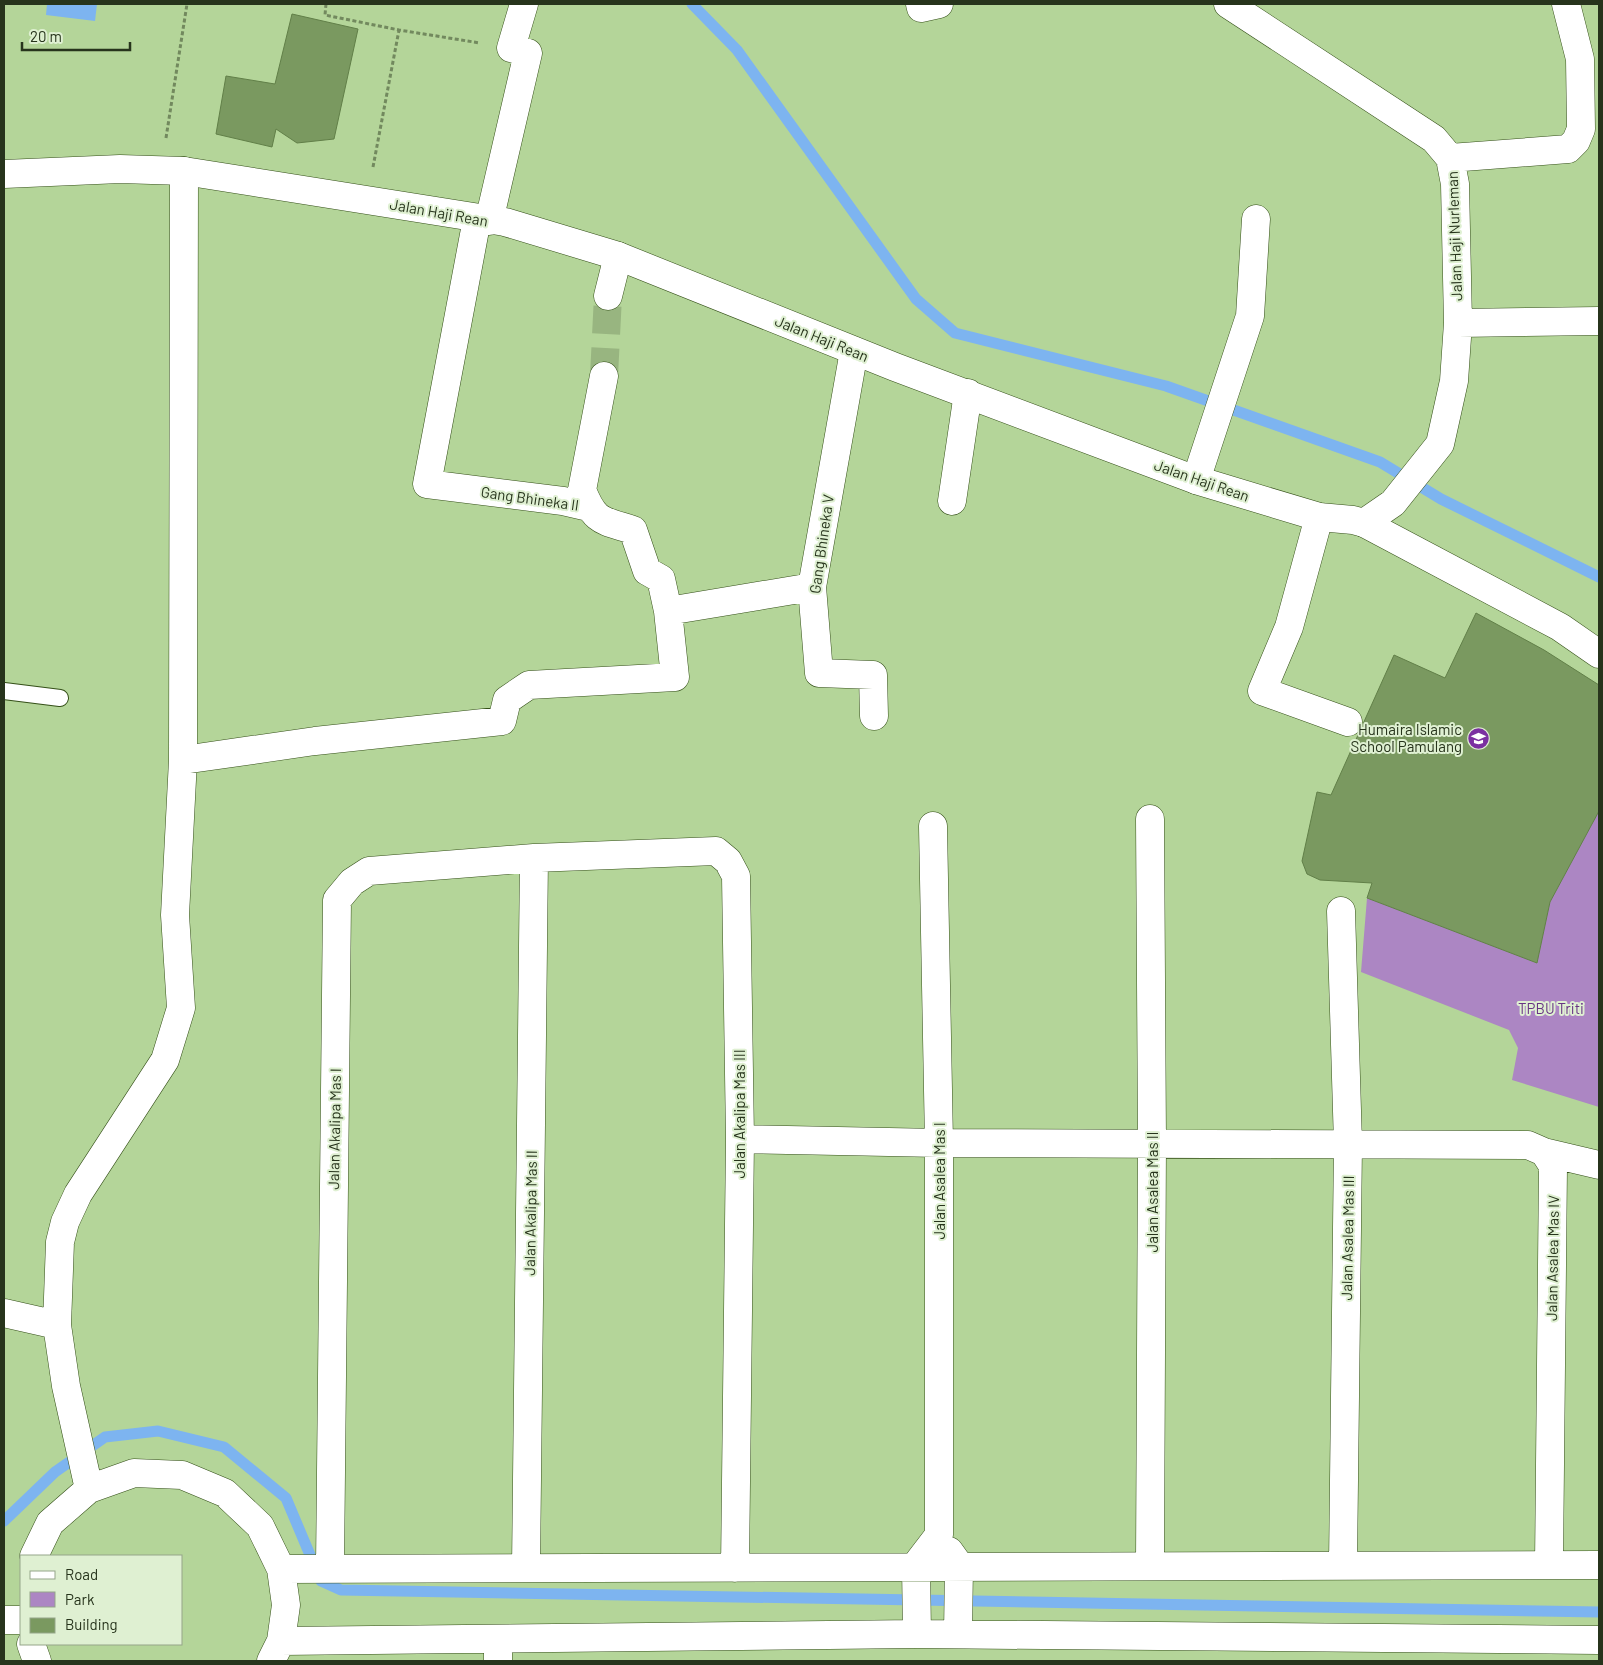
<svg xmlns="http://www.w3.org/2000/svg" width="1603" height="1665" font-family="Barlow,sans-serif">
<rect width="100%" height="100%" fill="#b4d599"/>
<path fill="#ac86c3" d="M1599 811V1107L1512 1080 1518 1048 1509 1030 1361 972 1367 898 1537 963 1550 902Z"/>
<path fill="#7db4f0" d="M47 4H97L95 21 46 15Z"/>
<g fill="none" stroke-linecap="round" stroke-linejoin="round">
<path stroke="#7db4f0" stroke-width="11" d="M692 4 737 50 916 299 955 333 1166 386 1380 462 1441 499 1599 577
M4 1521 55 1472 105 1437 158 1431 224 1447 286 1498 321 1581 341 1590 1599 1612"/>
</g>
<path fill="#7a9960" stroke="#617f48" d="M292 14 358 29 334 139 297 143 276 129 272 147 216 134 226 76 275 84Z
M1476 613 1544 650 1599 685V811L1550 902 1537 963 1367 898 1372 883 1320 880 1307 874 1302 861 1317 792 1331 795 1394 655 1445 678Z"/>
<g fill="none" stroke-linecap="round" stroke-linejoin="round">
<path stroke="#98b580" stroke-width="28" stroke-dasharray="28 14" stroke-linecap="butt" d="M604 376 608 296"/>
<defs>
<path id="lane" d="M4 691 60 698"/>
<path id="street" d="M920 4 921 8 939 4
M1228 4 1434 139 1450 158 1455 184 1458 323 1454 381 1440 444 1393 503 1364 523
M1450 158 1568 149 1576 141 1581 129 1580 59 1566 4
M477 219 427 484 563 501 589 507
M489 221 528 53 511 48 524 4
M608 296 618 256
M1458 323 1599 321
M854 351 812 587 819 673 873 675 874 716
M1196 480 1250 316 1256 219
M952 501 968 393
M1319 517 1289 627 1262 691 1348 722
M668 611 812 587
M183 760 315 741 502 721 507 700 529 685 675 677 668 611 661 579 647 571 633 530C602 520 595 523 582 490L604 376
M1150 819 1152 1142 1150 1565
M1341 911 1348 1144 1343 1565
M740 1139 939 1143 1528 1145 1544 1152 1553 1166 1549 1565
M1544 1152 1599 1165
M4 1313 57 1325
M89 1489 66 1386 57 1325 60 1242 65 1222 78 1194 165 1060 181 1008 175 915 183 760 184 171
M949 1551 959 1565 958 1634
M34 1556 50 1523 89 1489 134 1473 182 1475 225 1493 260 1526 281 1569 286 1605 281 1641 271 1661
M330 1567 337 900 352 882 369 871 534 858 716 851 728 861 736 876 740 1139 735 1568
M526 1568 534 858
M281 1569 1599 1565
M4 1620H21
M917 1634 916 1565 939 1535V1143L933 826
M498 1639V1661
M281 1641 917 1634 1599 1640
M31 1644 37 1661"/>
<path id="secondary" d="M4 174 120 169 184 171 505 222 618 256 895 367 1196 480 1319 517 1353 520 1364 523 1560 627 1599 654"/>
</defs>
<use href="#lane" stroke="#344f18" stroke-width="18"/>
<use href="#street" stroke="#344f18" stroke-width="29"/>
<use href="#secondary" stroke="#344f18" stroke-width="29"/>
<path stroke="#72895e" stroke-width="3" stroke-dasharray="4 2.5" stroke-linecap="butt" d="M326 4 325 15 399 30 480 43
M166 138 187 4
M373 167 399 30"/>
<use href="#lane" stroke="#fff" stroke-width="16"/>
<use href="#street" stroke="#fff" stroke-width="28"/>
<use href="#secondary" stroke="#fff" stroke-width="28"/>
</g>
<defs>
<symbol id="school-disc" viewBox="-11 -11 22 22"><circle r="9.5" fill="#7b30a1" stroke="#dff0d2"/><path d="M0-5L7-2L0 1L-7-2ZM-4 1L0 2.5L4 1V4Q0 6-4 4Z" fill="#fff"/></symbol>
</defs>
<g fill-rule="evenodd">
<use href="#school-disc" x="1466" y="726" width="25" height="25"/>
</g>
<g text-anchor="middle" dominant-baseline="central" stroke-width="4" stroke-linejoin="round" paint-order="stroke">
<g font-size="15" fill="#27341c" stroke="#dff0d2">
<text transform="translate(439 212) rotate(10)">Jalan Haji Rean</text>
<text transform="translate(1454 236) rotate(-92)">Jalan Haji Nurleman</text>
<text transform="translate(822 338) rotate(22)">Jalan Haji Rean</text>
<text transform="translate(1202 480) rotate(19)">Jalan Haji Rean</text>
<text transform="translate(530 498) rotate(8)">Gang Bhineka II</text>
<text transform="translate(821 544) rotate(-82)">Gang Bhineka V</text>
<text transform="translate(739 1114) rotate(-90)">Jalan Akalipa Mas III</text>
<text transform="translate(334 1129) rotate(-89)">Jalan Akalipa Mas I</text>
<text transform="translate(939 1181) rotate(-90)">Jalan Asalea Mas I</text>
<text transform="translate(1152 1192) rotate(-90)">Jalan Asalea Mas II</text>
<text transform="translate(530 1213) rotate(-89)">Jalan Akalipa Mas II</text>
<text transform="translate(1347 1238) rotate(-89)">Jalan Asalea Mas III</text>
<text transform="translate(1552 1258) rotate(-89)">Jalan Asalea Mas IV</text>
</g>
<g font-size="15" fill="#27341c" stroke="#dff0d2" text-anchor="end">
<text x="1462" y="729">Humaira Islamic<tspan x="1462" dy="17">School Pamulang</tspan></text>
</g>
<g font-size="15" fill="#673383" stroke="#dff0d2">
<text x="1551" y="1008">TPBU Triti</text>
</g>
</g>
<rect width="1603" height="1665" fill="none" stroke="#27341c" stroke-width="10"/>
<rect x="20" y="1555" width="162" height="90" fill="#dff0d2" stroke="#95a589"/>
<rect x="30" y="1571" width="25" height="8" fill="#ffffff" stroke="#95a589"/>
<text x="65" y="1580" font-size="15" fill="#27341c">Road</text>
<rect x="30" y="1592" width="25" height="15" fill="#ac86c3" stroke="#95a589"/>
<text x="65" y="1605" font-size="15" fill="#27341c">Park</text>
<rect x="30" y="1618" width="25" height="15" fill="#7a9960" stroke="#95a589"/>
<text x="65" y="1630" font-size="15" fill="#27341c">Building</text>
<path d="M22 42v8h108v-8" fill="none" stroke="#27341c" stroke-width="2.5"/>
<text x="30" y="42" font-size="15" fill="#27341c" stroke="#dff0d2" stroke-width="4" paint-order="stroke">20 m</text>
</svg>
